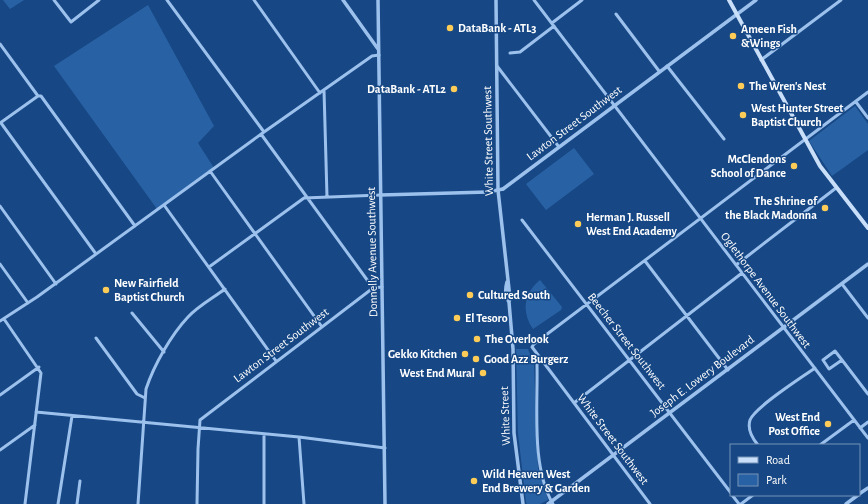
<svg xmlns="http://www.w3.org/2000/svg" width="868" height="504" font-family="'Alegreya Sans',sans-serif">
<rect width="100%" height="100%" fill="#174885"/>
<path fill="#2962a4" d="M3 0H24L10 9Z
M148 5 214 126 198 143 214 168 157 209 54 66Z
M855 106 868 124V150L832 176 809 141Z
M574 148 594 174 546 210 526 184Z
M540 280 562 307 561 310 533 329C521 312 524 293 540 280Z
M516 349H528L534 365 538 468 548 500 540 504H527L526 502 518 433Z"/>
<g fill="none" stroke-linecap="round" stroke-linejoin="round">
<path stroke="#9cc1ed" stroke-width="3" d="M54 0 71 22 99 0
M167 0 264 132
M254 0 320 93
M534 0 868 438
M616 14 659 71
M552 23 582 0
M0 44 38 96H41L135 226
M510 53 520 52 554 26
M761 60 841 0
M497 66 559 147
M667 66 724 139
M324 90 327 197
M856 102 868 118
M0 123 38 96
M1 123 96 254
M261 134 373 288
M210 171 322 327
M164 205 276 361
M0 206 56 284
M522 220 731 493
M645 261 728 370
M0 264 28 303
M736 265 836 188
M209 267 304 198 381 195
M842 284 868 318
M132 313 164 352
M4 319 41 373 25 504
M0 321 37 297 264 132 372 56 379 55
M96 338 137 394 145 398
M835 351 842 360 829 369 823 360Z
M540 359 537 365C538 407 531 467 553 504
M842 360 868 394
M0 395 39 367
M574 403 742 273
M36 412 299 437 385 448
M860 428 868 422
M264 434V504
M299 437 304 504
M758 445C752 438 747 430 750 420 755 407 801 378 815 368
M820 445 854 420
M0 450 35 425
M732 495 739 504
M58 504 72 416
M77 504 80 481
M138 504 146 389C154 365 171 335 188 317 198 306 213 298 225 289
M197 504 198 449 200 420 373 288 382 287
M650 504 532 347 534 344 868 92
M741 504 753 495"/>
<path stroke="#9cc1ed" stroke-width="3.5" d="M343 0 378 49
M378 0 385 504
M496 0 498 190 510 298 509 302 513 349 514 433 523 504
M503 189 756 0
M381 195 488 192
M507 282C505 289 505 296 509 302
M859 494 868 488
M548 504 868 264
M846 504 858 495"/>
<path stroke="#c8def9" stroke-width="4" d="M729 0 820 166 868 228"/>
<path stroke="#9cc1ed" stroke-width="3.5" d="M488 192 503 189"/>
</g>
<g fill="#ffcd57" stroke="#174885" stroke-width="1.5">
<circle cx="450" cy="28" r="4"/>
<circle cx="733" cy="36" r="4"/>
<circle cx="741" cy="86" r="4"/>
<circle cx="454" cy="89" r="4"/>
<circle cx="743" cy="115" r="4"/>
<circle cx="794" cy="166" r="4"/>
<circle cx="825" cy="208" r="4"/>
<circle cx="578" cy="224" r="4"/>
<circle cx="106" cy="290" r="4"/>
<circle cx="470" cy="295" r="4"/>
<circle cx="457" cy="318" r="4"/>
<circle cx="477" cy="339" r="4"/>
<circle cx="465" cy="354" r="4"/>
<circle cx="476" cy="359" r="4"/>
<circle cx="483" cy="373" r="4"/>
<circle cx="828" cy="424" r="4"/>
<circle cx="474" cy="481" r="4"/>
</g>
<g text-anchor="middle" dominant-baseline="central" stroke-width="3" stroke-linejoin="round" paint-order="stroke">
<g font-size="12" font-weight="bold" fill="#fff" stroke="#174885" text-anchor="start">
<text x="458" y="28">DataBank - ATL3</text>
<text x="741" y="29">Ameen Fish<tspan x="741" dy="14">&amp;Wings</tspan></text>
<text x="749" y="86">The Wren's Nest</text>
<text x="446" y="89" text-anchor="end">DataBank - ATL2</text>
<text x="751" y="108">West Hunter Street<tspan x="751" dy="14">Baptist Church</tspan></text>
<text x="786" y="159" text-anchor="end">McClendons<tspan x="786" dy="14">School of Dance</tspan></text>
<text x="817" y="201" text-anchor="end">The Shrine of<tspan x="817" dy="14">the Black Madonna</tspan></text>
<text x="586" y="217">Herman J. Russell<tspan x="586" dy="14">West End Academy</tspan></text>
<text x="114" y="283">New Fairfield<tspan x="114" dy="14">Baptist Church</tspan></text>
<text x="478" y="295">Cultured South</text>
<text x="465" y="318">El Tesoro</text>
<text x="485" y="339">The Overlook</text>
<text x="457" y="354" text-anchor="end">Gekko Kitchen</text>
<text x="484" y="359">Good Azz Burgerz</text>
<text x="475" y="373" text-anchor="end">West End Mural</text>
<text x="820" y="417" text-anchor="end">West End<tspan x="820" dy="14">Post Office</tspan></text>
<text x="482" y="474">Wild Heaven West<tspan x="482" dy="14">End Brewery &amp; Garden</tspan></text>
</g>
<g font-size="12" fill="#fff" stroke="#174885">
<text transform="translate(574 123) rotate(-37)">Lawton Street Southwest</text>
<text transform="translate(488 141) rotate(-91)">White Street Southwest</text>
<text transform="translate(372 252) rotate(-91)">Donnelly Avenue Southwest</text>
<text transform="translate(766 290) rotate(53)">Oglethorpe Avenue Southwest</text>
<text transform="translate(627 341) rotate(52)">Beecher Street Southwest</text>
<text transform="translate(281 345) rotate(-37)">Lawton Street Southwest</text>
<text transform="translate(702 376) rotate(-37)">Joseph E. Lowery Boulevard</text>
<text transform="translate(505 416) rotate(-92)">White Street</text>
<text transform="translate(613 439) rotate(53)">White Street Southwest</text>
</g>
</g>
<rect x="730" y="444" width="130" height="52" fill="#174885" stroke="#7491b6"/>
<rect x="738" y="457" width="20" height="6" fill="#c8def9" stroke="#7491b6"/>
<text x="766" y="464" font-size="12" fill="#ffffff">Road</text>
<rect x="738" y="474" width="20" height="12" fill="#2962a4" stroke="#7491b6"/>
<text x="766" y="484" font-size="12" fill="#ffffff">Park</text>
</svg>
